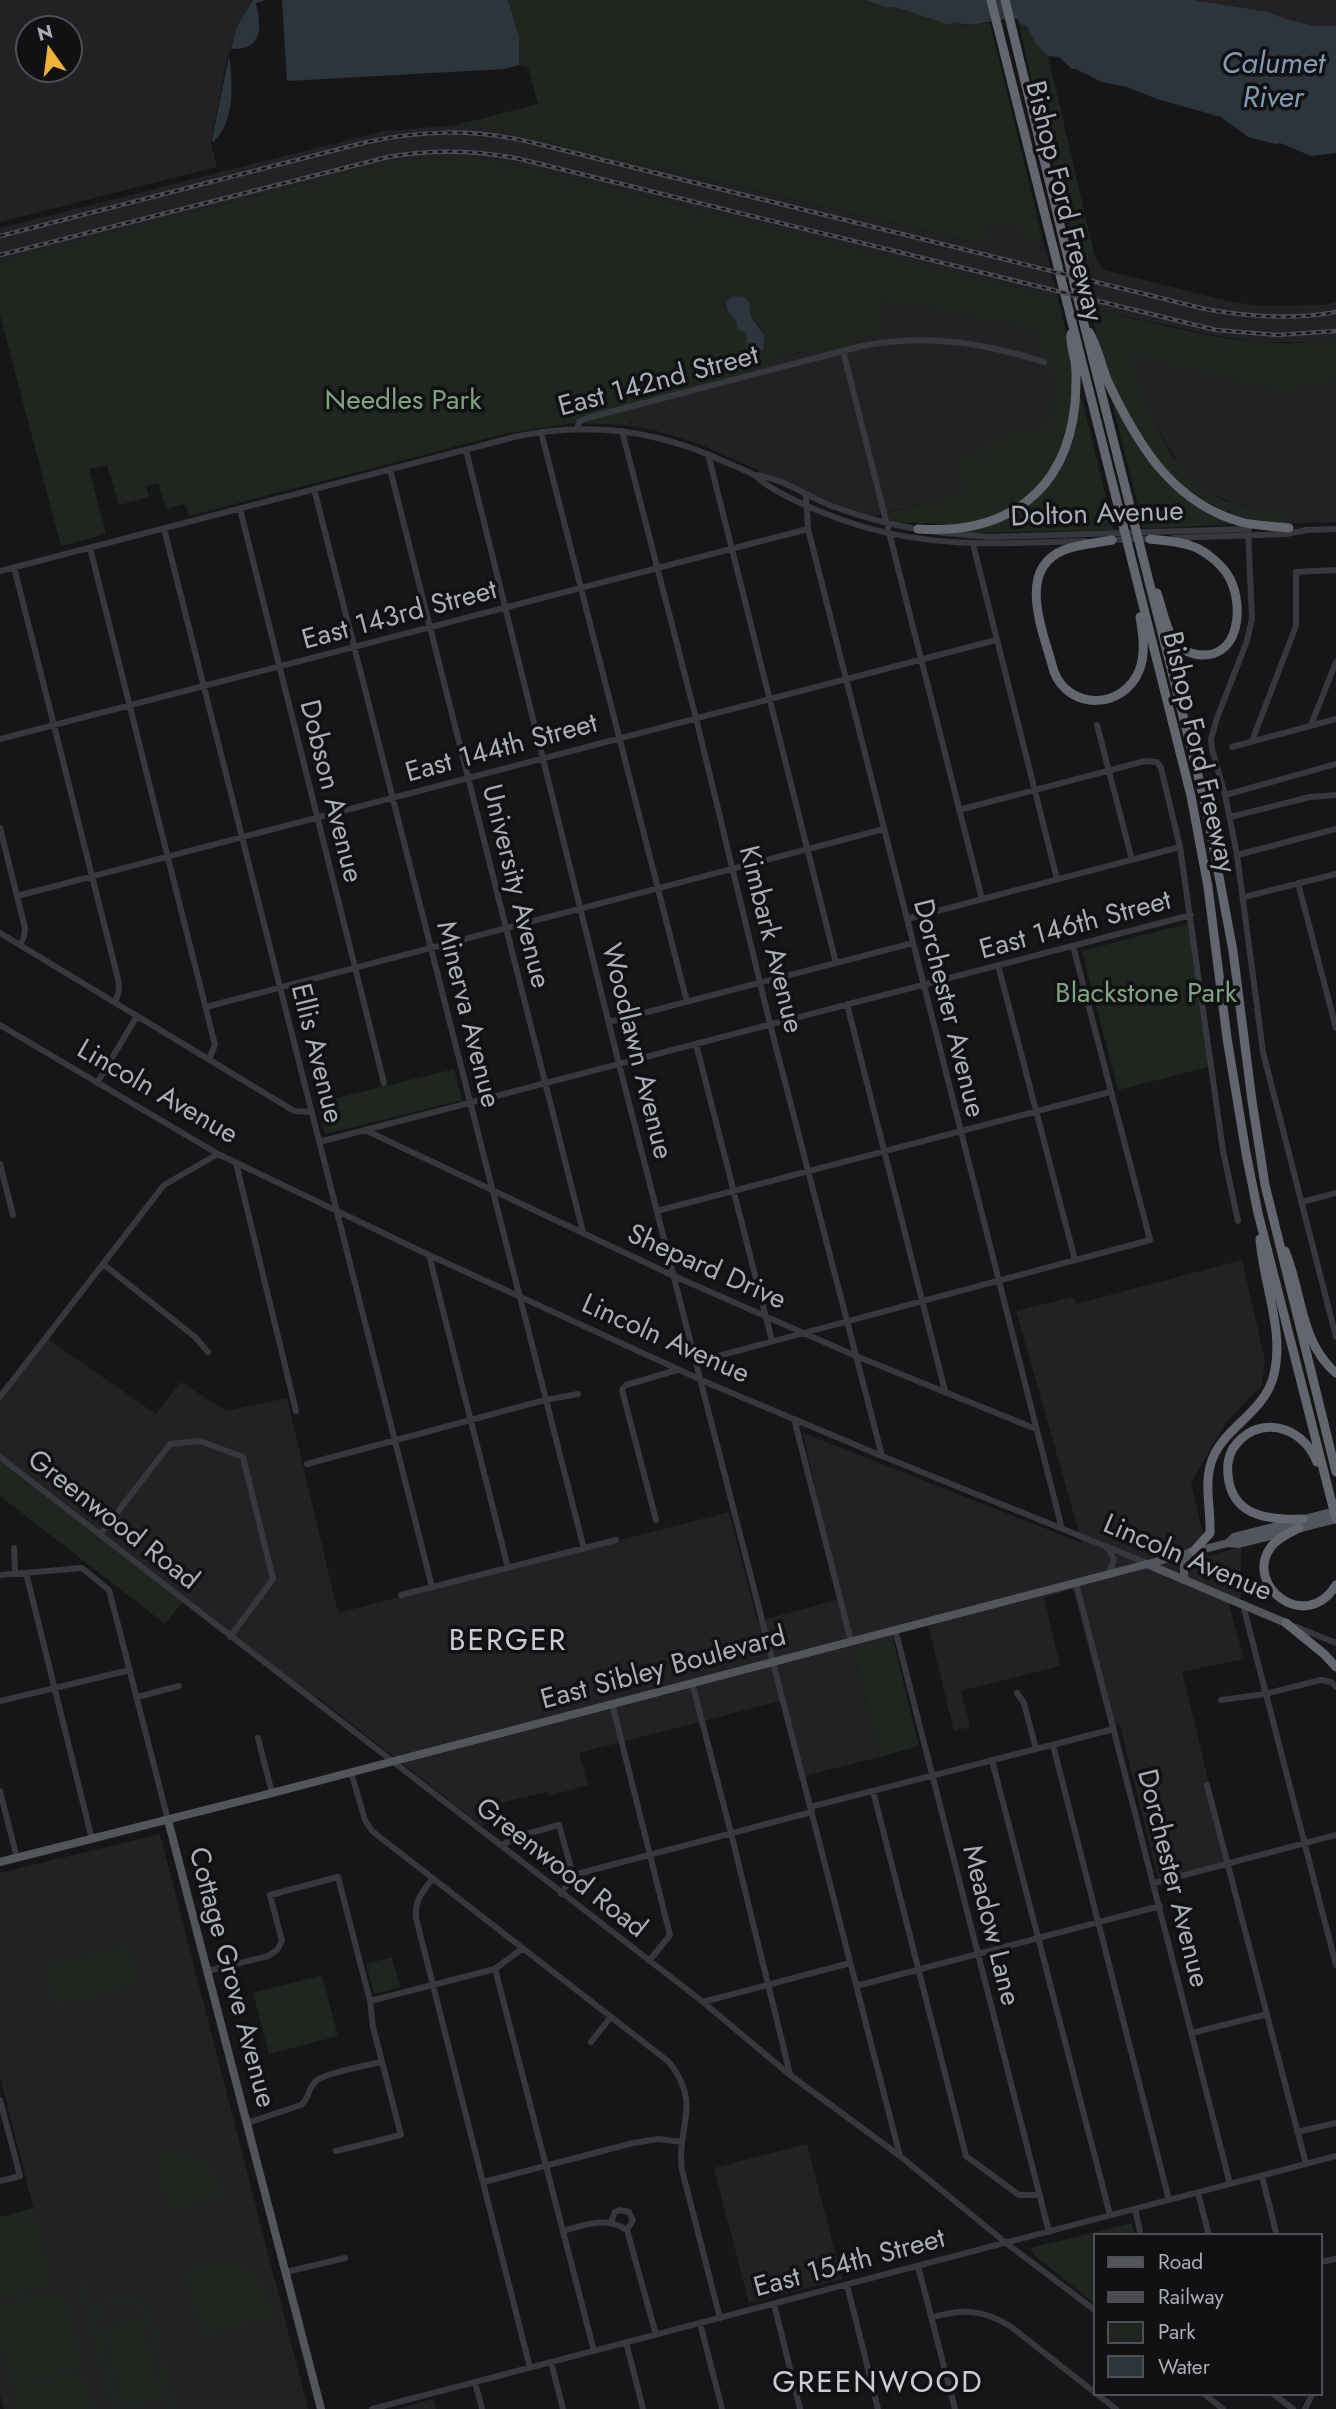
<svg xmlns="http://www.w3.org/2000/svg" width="1336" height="2409" font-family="Jost,sans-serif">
<rect width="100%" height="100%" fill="#161618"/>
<path fill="#222225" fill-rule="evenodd" d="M0 0H253L236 28 227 59 211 142 217 167 0 222ZM28 28H70V70H28Z
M1193 0H1336V26H1316L1289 20 1269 12Z
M457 125 484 126 511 131 554 144 981 244 987 228 996 221 1012 225 1026 239 1043 241 1058 298 508 163 475 158 370 167 0 261V228L384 131Z
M1075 250 1095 257 1104 270 1219 299 1257 306 1324 305 1336 302V338L1319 342H1258L1213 335 1090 309Z
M878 300 970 316 1035 331 1047 368 1055 384 1049 424 984 441 986 450 965 492 874 516 854 511 814 495 699 444 654 430 632 426 631 420 627 419 624 411 771 367V361L775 359 796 354 811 347 867 336 874 337 881 332Z
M1129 354 1285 393 1336 380V522L1284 524 1272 512 1236 504 1205 491 1182 470 1150 416Z
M1242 1260 1265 1361 1262 1385 1227 1421 1191 1483 1208 1556 1241 1547V1597L1229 1605 1244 1659 1182 1672 1228 1861 1158 1878 1120 1725H1109L1073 1589 1044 1598 1060 1666 961 1691 970 1727 954 1731 928 1626 893 1635V1640L853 1651 880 1757 799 1777 780 1701 579 1753 588 1785 549 1796 547 1792 487 1806 492 1823 481 1825 316 1696 313 1700 0 1457V1397L46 1338 156 1414 181 1382 226 1411 287 1398 338 1613 729 1512 757 1620H763L840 1599 803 1433 1082 1543 1016 1311 1073 1297 1076 1304Z
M160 1834 308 2409H4L0 2395V2299L53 2285 0 2077V1873Z
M807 2144 842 2279 749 2303 714 2168Z
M433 2399 436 2409H397Z"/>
<path fill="#1e261f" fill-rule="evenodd" d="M508 0H866L885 7H895L949 25 957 22 963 25 990 23 1043 241 1026 239 1012 225 1006 226 996 221 987 228V242L982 244 554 144C521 135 492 126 457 125L538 104 528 67 519 65V36Z
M1019 23C1030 28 1038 46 1048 56L1095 257 1075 250 1032 82Z
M430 158H475L508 163 1058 298C1064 325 1072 353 1072 382 1074 443 1044 506 980 521 951 528 924 521 895 523L889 519 888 513 965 492 957 458 986 450 983 441 1049 424 1055 384 1047 368 1035 331 970 316 878 300 881 319 880 336 854 339 852 345C839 348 822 357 811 347 799 355 784 355 771 361V367L582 417 574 423 508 433 189 516 185 504 166 509 158 483 146 486 149 497 119 505 107 465 89 469 106 534 61 546 0 315V261L370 167 402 160ZM735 297H743L749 301 751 317 761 329 746 340 747 337 746 333 741 332 736 320 732 318 725 306 726 301Z
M1090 309C1163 324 1263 356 1336 338V380L1285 393 1130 355C1150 416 1172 491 1243 506 1251 507 1262 511 1270 511 1273 511 1280 510 1285 510L1286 522 1284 524C1168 518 1113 411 1090 309Z
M1079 399H1082L1114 530 964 533V531C999 527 1035 508 1054 477 1064 461 1073 418 1079 399Z
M1113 406H1116C1134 439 1152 474 1183 497 1198 508 1215 515 1232 522V524L1144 529Z
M624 411 632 426 586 423V421Z
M1190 923 1208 1067 1118 1090 1082 951Z
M454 1069 462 1100 325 1134 317 1103Z
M0 1458 184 1600 165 1624 0 1496Z
M893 1640 919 1746 880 1757 853 1650Z
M133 1944 134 1949 130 1950 140 1990 134 1991 132 1986 62 2004 63 2008 56 2010 43 1961 49 1960 51 1965Z
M392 1957 400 1987 374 1994 366 1964Z
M322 1975 338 2036 269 2054 253 1993Z
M170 2152C198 2154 220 2169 222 2198L174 2208 167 2204 155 2154Z
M34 2208 53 2286 0 2299V2217Z
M1132 2223 1135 2236H1096V2305L1034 2255 1030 2248Z
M220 2261C225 2261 232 2260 237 2262 261 2269 267 2297 273 2317L207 2335 200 2330 185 2270Z
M85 2280 94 2312C100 2303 108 2295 120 2295 155 2292 158 2336 164 2361 168 2376 175 2393 172 2409H165C168 2397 149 2318 141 2309 135 2303 124 2300 116 2303 106 2306 101 2313 98 2322L119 2409H112L79 2282Z
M50 2293 62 2296 68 2305 83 2369 16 2384 10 2380 0 2338V2305Z
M141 2318 162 2400 124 2409 103 2328Z
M78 2374 86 2375 94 2409H16L11 2387Z"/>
<path fill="#2c353c" d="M253 0H266L256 3C261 27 264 50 231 49L236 28Z
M282 0H508L519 36V65L504 69 287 81Z
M866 0H1193L1269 12 1289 20 1316 26H1336V153L1311 156 1280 143 1275 144 1248 137 1221 117 1157 99 1127 87 1102 82 1076 69H1072L1059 57 1048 56 1036 44 1027 27 1019 23 1018 19C998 16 974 30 957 22L949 25 895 7H885Z
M229 56C233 82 235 124 213 142L212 140Z
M733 296 743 297 749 301 751 317 764 335V347L762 351 751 353 747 349 746 333 738 330 736 320C730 317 725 309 726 301Z"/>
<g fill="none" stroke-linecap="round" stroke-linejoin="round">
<path stroke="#37383d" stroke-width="6" d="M843 351 982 899
M577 428 579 422 587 418 862 346C926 333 983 343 1044 362
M622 431 696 718 770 1024 882 1456
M541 432 687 1002
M466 450 619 1064 900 2156
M708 454 836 963
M390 469 583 1232
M756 475C782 478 803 494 827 504 857 516 888 524 921 530
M314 489 584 1549
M806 495 808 529 1062 1529
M240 509 384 1083
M164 529 432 1587
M1248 529 1252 619 1247 641 1217 718 1211 739 1212 749 1225 795 1237 855 1263 1052 1336 1337
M1305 530 1336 529
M935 532 989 537 1249 529
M1173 538 1286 534 1308 530
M1110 540 1152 539
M973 544 1057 879
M90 548 215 1045 209 1059
M14 567 118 979 119 991 115 1003
M0 571 514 437C587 421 658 430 725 462 735 466 745 470 754 475 759 478 762 482 767 485 793 502 834 518 864 527 940 549 1008 543 1085 541
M1097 725 1132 860
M1311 725 1336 662
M0 739 808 529
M1252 741 1296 626V572L1336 570
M1232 747 1336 719
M1225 795 1336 764
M959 810 1145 761 1157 762 1161 768 1180 847 1223 1151 1238 1221
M1230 817 1310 797 1336 795
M0 828 25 928 24 937 20 945
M1237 855 1336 829
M1298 883 1336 1028
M17 896 996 640
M1244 897 1336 874
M907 919 1180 847
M0 933 294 1111 311 1112
M998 965 1075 1260
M847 1004 945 1391
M206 1007 884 829
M609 1022 913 943
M0 1025 218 1154 429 1255 708 1383 882 1456 1147 1563
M696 1044 772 1341
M97 1083 137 1016
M365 1130 674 1276 856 1356 1036 1429
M319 1142 1191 915
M236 1163 296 1411
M0 1164 13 1215
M1302 1202 1336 1193
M657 1211 1110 1092
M429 1255 508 1568
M103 1264 195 1337 208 1352
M696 1362 1150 1240 1073 946
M0 1397 164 1185 218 1154
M794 1419 851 1641
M0 1457 703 2002 790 2075 900 2156 1006 2243 1096 2311
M307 1464 545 1400 578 1394
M656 1520 622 1390 626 1385 677 1370
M100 1535 170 1444 200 1441 243 1457 273 1579 230 1637
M14 1548 15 1573
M1108 1549 1114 1559 1109 1574
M26 1573 92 1839
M0 1575 82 1568 109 1590 168 1820
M1076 1583 1230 2184
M401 1595 616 1540
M1243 1605 1336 1965
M1294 1626 1336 1643
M895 1629 1049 2232
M692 1683 731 1833 790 2074
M1017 1693 1024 1703 1036 1749
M137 1697 179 1686
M1221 1700 1265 1694 1321 1680 1331 1682 1336 1687
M0 1701 130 1670
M612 1703 670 1935 649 1961
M258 1738 272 1793
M1053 1745 1169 2200
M992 1760 1110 2215
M351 1772 365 1820 372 1831 669 2062C703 2105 676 2127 682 2170L720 2318
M1207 1785 1306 2164
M0 1791 17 1858
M873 1791 966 2156 1019 2195H1040
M810 1807 1114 1729
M502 1845 519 1836 559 1825 573 1875
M433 1878C423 1891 414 1901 416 1918L530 2368
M1154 1883 1336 1835
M561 1894 573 1875 812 1812
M495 1969 594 2351
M208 1971 268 1956 277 1950 282 1941 270 1895 338 1877 370 2001 373 2027 401 2135 336 2151
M856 1986 1160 1906
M370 2001 495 1969 523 1948
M703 2002 850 1963
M1192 2033 1267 2014
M591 2042 610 2018
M0 2100 20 2176 0 2181
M247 2123 301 2105C309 2099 308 2088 316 2081 325 2073 368 2065 382 2062
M1297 2132 1336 2123
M1262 2176 1277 2236
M484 2182 633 2143 658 2139 682 2142
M1198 2193 1209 2236
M1135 2209 1141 2236
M611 2222 615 2212 620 2210 629 2212 633 2220 627 2230
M563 2231C586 2225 605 2216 627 2230L656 2335
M1320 2262 1336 2259
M918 2266 955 2409
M286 2272 345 2258
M847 2285 878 2409
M774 2304 800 2409
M933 2317C964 2309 982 2309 1010 2326L1116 2409
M700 2323 722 2409
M626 2342 643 2409
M551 2362 563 2409
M475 2382 482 2409
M1203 2393 1223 2409
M1272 2393 1293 2409
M372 2409 1336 2156
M1305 2409 1313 2393"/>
<path stroke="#53555c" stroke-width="8" d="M1228 1543 1239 1544 1336 1519
M1147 1564 1286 1623
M1184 1580V1562L1190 1552
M168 1820 321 2409
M0 1862 272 1793 1228 1543 1234 1537 1336 1511"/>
<path stroke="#63666e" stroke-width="9" d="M991 0 1191 796 1208 887 1227 1038 1246 1153 1258 1213 1336 1519
M1005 0 1084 324 1206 807 1233 951 1252 1101 1265 1185 1336 1472
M1089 332C1098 347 1101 365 1108 382 1137 443 1171 502 1241 522 1256 526 1273 526 1289 528
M918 529C1004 535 1066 494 1075 404 1076 390 1077 375 1075 361 1073 352 1070 343 1071 334
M1150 539C1165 541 1182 541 1197 548 1209 554 1222 565 1229 577 1245 606 1240 663 1194 654 1186 652 1177 646 1173 639 1165 626 1162 607 1157 593
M1112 540C1097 543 1078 544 1064 550 1014 570 1045 635 1054 672 1070 711 1123 709 1139 671 1146 654 1143 634 1140 617
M1285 1251C1302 1291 1300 1343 1336 1373
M1303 1519C1273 1520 1236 1518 1229 1482 1227 1472 1227 1460 1232 1450 1255 1413 1302 1424 1317 1462
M1299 1528C1289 1533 1277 1538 1271 1547 1243 1584 1305 1635 1336 1585
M1194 1551 1210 1533C1211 1510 1204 1485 1211 1463 1221 1429 1262 1415 1273 1378 1286 1333 1263 1284 1260 1239
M1286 1623 1324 1654 1336 1667"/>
<defs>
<path id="rail" d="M0 236 367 142C423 130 474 129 530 142L1205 309C1249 317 1292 320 1336 312
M0 255 388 157C433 149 475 150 520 159L1216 330 1277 335 1336 331"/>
</defs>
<use href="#rail" stroke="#4a4c52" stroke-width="4.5"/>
<use href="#rail" stroke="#111113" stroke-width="2" stroke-dasharray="5" stroke-linecap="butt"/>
</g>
<g text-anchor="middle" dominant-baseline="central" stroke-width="7" stroke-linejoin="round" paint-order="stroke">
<g font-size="28" fill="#a8adb8" stroke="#111113">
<text transform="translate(1065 201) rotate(76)">Bishop Ford Freeway</text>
<text transform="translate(658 380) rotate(-15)">East 142nd Street</text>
<text transform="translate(1097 513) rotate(-2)">Dolton Avenue</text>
<text transform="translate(399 614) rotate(-15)">East 143rd Street</text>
<text transform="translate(501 747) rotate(-15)">East 144th Street</text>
<text transform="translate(1200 752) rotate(77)">Bishop Ford Freeway</text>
<text transform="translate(332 791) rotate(76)">Dobson Avenue</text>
<text transform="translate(517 886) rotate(76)">University Avenue</text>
<text transform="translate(1075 924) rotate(-15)">East 146th Street</text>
<text transform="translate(772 939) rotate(76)">Kimbark Avenue</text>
<text transform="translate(950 1008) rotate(76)">Dorchester Avenue</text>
<text transform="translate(469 1014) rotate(76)">Minerva Avenue</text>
<text transform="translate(638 1051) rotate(76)">Woodlawn Avenue</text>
<text transform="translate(318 1053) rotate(76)">Ellis Avenue</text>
<text transform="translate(158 1091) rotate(30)">Lincoln Avenue</text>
<text transform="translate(707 1266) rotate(24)">Shepard Drive</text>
<text transform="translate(666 1338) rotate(24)">Lincoln Avenue</text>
<text transform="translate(114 1519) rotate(38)">Greenwood Road</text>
<text transform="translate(1188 1557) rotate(23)">Lincoln Avenue</text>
<text transform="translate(663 1667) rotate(-15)">East Sibley Boulevard</text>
<text transform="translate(562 1867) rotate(38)">Greenwood Road</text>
<text transform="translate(1174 1878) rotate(76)">Dorchester Avenue</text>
<text transform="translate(992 1925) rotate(76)">Meadow Lane</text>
<text transform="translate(233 1977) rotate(75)">Cottage Grove Avenue</text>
<text transform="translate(849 2262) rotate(-15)">East 154th Street</text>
</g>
<g font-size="28" fill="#7fa381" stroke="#111113">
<text x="403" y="399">Needles Park</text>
<text x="1146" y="992">Blackstone Park</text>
</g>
<g font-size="30" font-style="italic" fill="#7f9bb3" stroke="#111113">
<text x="1273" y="62">Calumet<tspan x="1273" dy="34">River</tspan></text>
</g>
<g font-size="30" letter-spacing="2" fill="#c9ccd4" stroke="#111113">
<text x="508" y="1639">BERGER</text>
<text x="878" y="2381">GREENWOOD</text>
</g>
</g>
<rect x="1094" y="2234" width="228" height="161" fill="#111113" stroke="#4d4f55" stroke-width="2"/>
<rect x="1108" y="2257" width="35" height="10" fill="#53555c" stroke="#4d4f55" stroke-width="2"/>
<text x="1158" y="2269" font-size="21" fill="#a8adb8">Road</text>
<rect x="1108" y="2292" width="35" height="10" fill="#4a4c52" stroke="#4d4f55" stroke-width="2"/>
<text x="1158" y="2304" font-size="21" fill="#a8adb8">Railway</text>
<rect x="1108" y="2322" width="35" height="21" fill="#1e261f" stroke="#4d4f55" stroke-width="2"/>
<text x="1158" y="2339" font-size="21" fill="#a8adb8">Park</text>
<rect x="1108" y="2356" width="35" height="21" fill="#2c353c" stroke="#4d4f55" stroke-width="2"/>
<text x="1158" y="2374" font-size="21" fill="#a8adb8">Water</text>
<g transform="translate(49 49) rotate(346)"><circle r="33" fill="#111113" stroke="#4d4f55" stroke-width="2"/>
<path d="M0-5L12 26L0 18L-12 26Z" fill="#f2b134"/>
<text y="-10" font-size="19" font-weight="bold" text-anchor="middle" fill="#a8adb8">N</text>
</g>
</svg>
